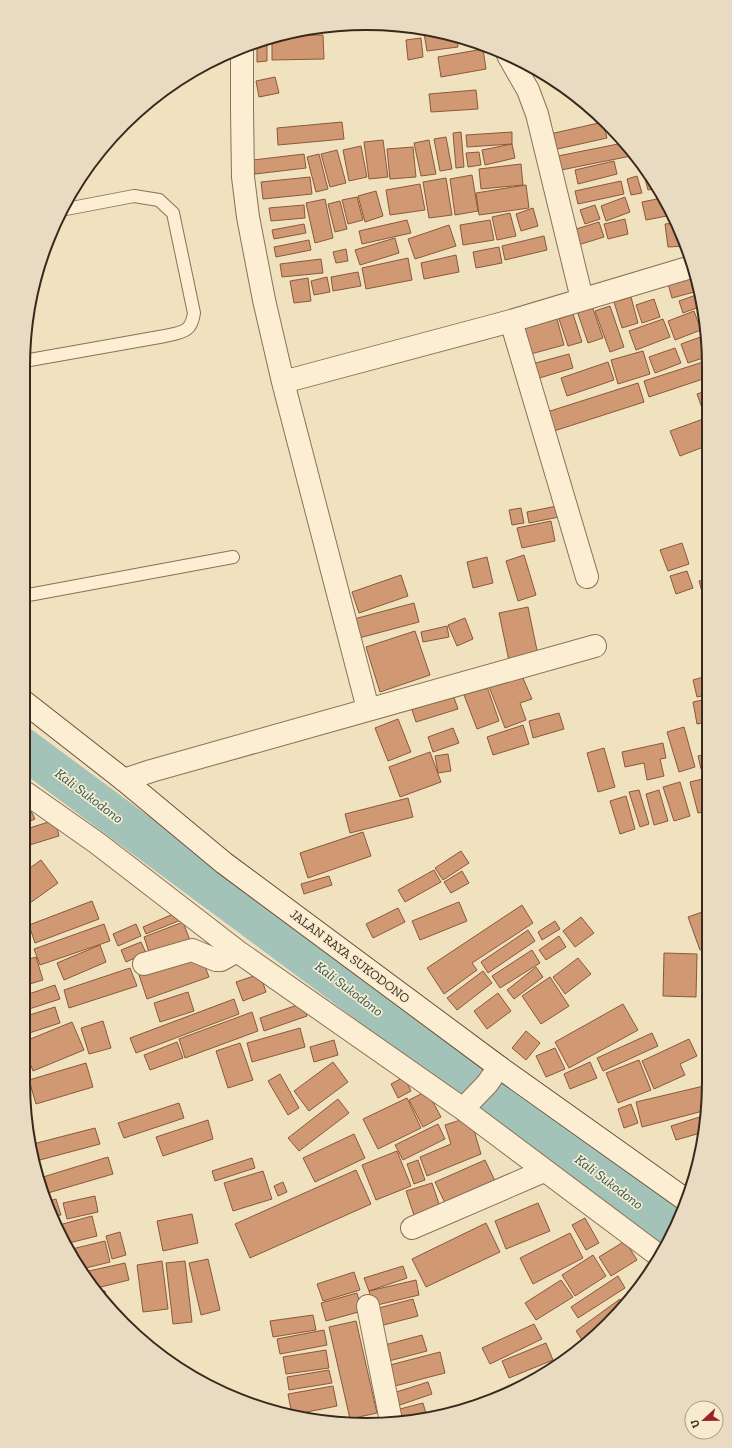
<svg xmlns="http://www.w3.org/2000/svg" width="732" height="1448" font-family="'Zilla Slab',serif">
<rect width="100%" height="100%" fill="#f0e1bf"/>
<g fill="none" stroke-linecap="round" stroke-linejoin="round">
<path stroke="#a3c2b8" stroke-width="40" d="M23 748 675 1231"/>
</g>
<path fill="#d09873" stroke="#8a593b" d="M401 26 420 29 402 31Z
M437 32 457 36 458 47 427 51 424 33Z
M282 35H323L324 59 272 60V38Z
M421 38 423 57 408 60 406 40Z
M257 45H267V61L257 62Z
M483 49 486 69 441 77 438 57Z
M275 77 279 93 259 97 256 81Z
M476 90 478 109 431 112 429 94Z
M342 122 344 139 278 145 277 128Z
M603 122 607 138 553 150 550 134Z
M461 132 464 167 456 168 453 133Z
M512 132V144L467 147 466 135Z
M446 137 452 169 440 171 434 139Z
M383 140 388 177 369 179 364 142Z
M429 140 436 174 421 176 414 143Z
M623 143 636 155 561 170 558 156Z
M512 144 515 158 485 165 482 150Z
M361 146 367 177 349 181 343 150Z
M413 147 416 177 390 179 387 149Z
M337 150 346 183 330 187 321 154Z
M479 152 481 165 468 167 466 153Z
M304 154 306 168 255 174 253 160Z
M319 154 328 189 316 192 307 157Z
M614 161 617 174 578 184 575 170Z
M521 164 523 185 481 189 479 169Z
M648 174 656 188 648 190 644 175Z
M472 175 478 211 455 215 450 179Z
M637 176 642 193 631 195 627 179Z
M310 177 312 194 263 199 261 182Z
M446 178 452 215 429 218 423 182Z
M621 181 624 194 578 204 575 191Z
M420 184 425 210 390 215 386 190Z
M526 185 529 208 479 215 476 193Z
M376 191 383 216 365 222 358 196Z
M357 197 363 220 348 224 342 200Z
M625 197 630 212 606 221 601 206Z
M662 198 672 215 646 220 642 202Z
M325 199 333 238 315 243 306 203Z
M340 201 347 229 335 232 328 204Z
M304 205 305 218 271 221 269 208Z
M595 205 600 219 585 224 580 210Z
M533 208 538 226 521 231 516 214Z
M510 213 516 236 497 240 492 217Z
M625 219 628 234 608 239 604 224Z
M407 220 411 233 362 244 359 231Z
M490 220 494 240 463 245 460 225Z
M599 222 604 237 578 245 573 230Z
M676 223 683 235 686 246 668 247 665 224Z
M304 224 306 233 274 239 272 230Z
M449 225 456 246 415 259 408 239Z
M544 236 547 250 505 260 502 246Z
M395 238 399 253 360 265 355 250Z
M309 240 311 250 276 257 274 247Z
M499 247 502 263 476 268 473 252Z
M346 249 348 261 336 263 333 252Z
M456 255 459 272 424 279 421 263Z
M408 258 412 280 366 289 362 268Z
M321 259 323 273 282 277 280 264Z
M358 272 361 286 333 291 331 277Z
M693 272 698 291 672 298 667 280Z
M327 277 330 292 314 295 311 281Z
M308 278 311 301 294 303 290 281Z
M699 294 702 306 683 313 679 301Z
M631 297 638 323 622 328 614 302Z
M654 299 660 317 642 323 636 305Z
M592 306 603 338 588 343 577 311Z
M610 306 624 347 610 352 595 311Z
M694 311 701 330 675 340 668 321Z
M703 311 706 321 705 331 699 312Z
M573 314 582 342 568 346 559 319Z
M557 319 564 345 527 355 521 329Z
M663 319 670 337 636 350 629 331Z
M706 335V357L688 363 681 344Z
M675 348 681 363 655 373 649 357Z
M643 351 650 374 618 384 611 360Z
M569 354 573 368 536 379 532 364Z
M706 361V378L649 397 644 381Z
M608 362 614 380 567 396 561 378Z
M638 383 644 402 554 431 547 412Z
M706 391V406L702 408 697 394Z
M706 418V446L680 456 670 431Z
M557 506 559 517 529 523 527 512Z
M521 508 524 523 512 525 509 510Z
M551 521 555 541 522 548 517 528Z
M682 543 689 564 668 571 660 550Z
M524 555 536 595 518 601 506 561Z
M487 557 493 583 473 588 467 562Z
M687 571 693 588 676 594 670 576Z
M401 575 408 596 359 613 352 592Z
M707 579V601L705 602 699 581Z
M414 603 419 622 359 638 354 619Z
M528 607 538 655 509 661 499 613Z
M465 618 473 639 457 646 448 625Z
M447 626 449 637 423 642 421 632Z
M415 631 430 675 380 692 366 647Z
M519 669 532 699 520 703 526 720 505 728 488 684Z
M707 676V695L697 697 693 680Z
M484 678 499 721 477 729 461 687Z
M451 689 458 709 416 722 409 701Z
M707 699V722L697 724 693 702Z
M559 713 564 729 533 738 529 721Z
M398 719 411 752 388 761 375 728Z
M523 725 529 744 493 755 487 737Z
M684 727 695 767 679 772 667 732Z
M453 728 459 743 433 752 428 737Z
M663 743 666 758 660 759 664 776 647 780 644 763 625 767 622 752Z
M604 748 615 787 598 792 587 753Z
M430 752 441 782 400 797 389 767Z
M448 754 451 771 438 773 435 756Z
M707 754V767L701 769 698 756Z
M707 778V811L698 813 690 782Z
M680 782 690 816 674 821 663 787Z
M639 790 649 824 640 827 629 792Z
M659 790 668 821 654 825 646 794Z
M626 796 635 829 620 834 610 801Z
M408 798 413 817 350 833 345 814Z
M30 809 35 819 23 824V812Z
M55 820 59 836 23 847V830Z
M363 832 371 856 308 878 300 853Z
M461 851 469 863 443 880 435 868Z
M41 860 58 883 23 908V873Z
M434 870 441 882 405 902 398 890Z
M462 871 469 883 451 893 444 882Z
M329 876 332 885 304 894 301 884Z
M92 901 99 919 35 943 29 925Z
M459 902 467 921 420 940 412 921Z
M522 905 533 923 472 963 477 970 444 994 427 968Z
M398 908 405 922 373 938 366 924Z
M708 910V947L700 950 688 917Z
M178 912 181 920 146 934 143 927Z
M581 917 594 933 575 947 563 931Z
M555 921 560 929 542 940 538 932Z
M183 922 191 943 151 958 144 937Z
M104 924 110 941 40 965 34 949Z
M136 924 141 936 118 946 113 934Z
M528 930 535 941 488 973 481 962Z
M559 936 566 947 546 960 539 950Z
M141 942 146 953 126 962 121 950Z
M100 945 106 962 64 980 57 963Z
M532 950 540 963 500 988 492 976Z
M200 953 209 977 147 999 139 975Z
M664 953 697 954 696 997 663 996Z
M36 957 43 980 23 986V961Z
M578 958 591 974 565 994 553 977Z
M536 967 543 977 514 999 507 990Z
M130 968 137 986 69 1008 64 990Z
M483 971 492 983 457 1010 447 998Z
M260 974 266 992 243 1001 236 982Z
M550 977 569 1006 541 1024 522 996Z
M55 985 60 999 23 1011V996Z
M188 992 194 1011 160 1022 154 1003Z
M498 993 511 1011 487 1029 474 1011Z
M234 999 239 1014 136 1053 130 1038Z
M303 1003 307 1016 264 1031 260 1018Z
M623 1004 638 1030 569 1068 555 1042Z
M55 1007 60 1023 23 1035V1017Z
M252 1012 258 1031 185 1058 179 1039Z
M103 1021 111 1048 89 1054 81 1028Z
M72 1022 84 1050 33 1071 23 1045V1042Z
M300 1028 305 1047 252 1062 247 1043Z
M526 1031 540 1043 526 1060 512 1048Z
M652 1033 658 1046 603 1071 597 1058Z
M689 1039 697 1056 680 1064 685 1075 654 1089 642 1061Z
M334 1040 338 1055 314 1062 310 1047Z
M177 1042 183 1058 150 1070 144 1055Z
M240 1043 253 1080 228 1088 216 1051Z
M555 1048 565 1069 546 1077 536 1056Z
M639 1060 651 1090 618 1103 606 1073Z
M333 1062 348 1082 309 1111 294 1091Z
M590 1062 597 1078 570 1089 564 1074Z
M86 1063 93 1087 36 1104 29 1080Z
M280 1074 299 1108 288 1115 268 1081Z
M404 1077 411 1091 398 1098 391 1084Z
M708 1085 707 1110 642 1127 636 1102Z
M427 1091 441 1117 423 1127 409 1100Z
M407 1098 421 1128 378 1149 363 1119Z
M338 1099 349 1113 299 1151 288 1138Z
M179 1103 184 1118 124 1138 118 1123Z
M631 1104 638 1123 624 1128 618 1109Z
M706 1115 704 1132 676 1140 671 1126Z
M470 1117 481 1154 427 1176 420 1157 451 1144 445 1125Z
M208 1120 213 1139 163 1156 156 1137Z
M438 1124 445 1139 403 1160 395 1145Z
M95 1128 100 1144 36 1161 33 1144Z
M354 1134 365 1158 315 1182 303 1158Z
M397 1151 411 1186 376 1200 362 1165Z
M108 1157 113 1174 48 1193 43 1177Z
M252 1158 255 1168 215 1181 212 1171Z
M418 1160 425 1180 414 1184 407 1164Z
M485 1160 496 1183 446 1205 435 1182Z
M356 1170 371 1204 250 1258 235 1224Z
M263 1171 272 1199 233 1211 224 1183Z
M283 1182 287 1192 278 1196 274 1186Z
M432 1183 440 1207 414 1215 406 1191Z
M95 1196 98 1212 67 1219 63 1203Z
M56 1199 61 1215 54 1216 46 1202Z
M538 1203 550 1231 506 1249 495 1221Z
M192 1214 198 1243 163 1251 157 1221Z
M92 1216 97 1236 69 1243 59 1225Z
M585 1218 599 1243 586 1250 572 1225Z
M486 1223 500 1252 426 1287 412 1259Z
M120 1232 126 1255 112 1259 106 1236Z
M570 1233 583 1258 533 1284 520 1258Z
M105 1241 110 1262 82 1269 72 1249Z
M625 1241 637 1260 611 1276 599 1257Z
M593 1255 606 1276 575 1296 562 1275Z
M208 1259 220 1310 201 1315 189 1263Z
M162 1261 168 1309 143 1312 137 1265Z
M185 1261 192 1322 173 1324 166 1263Z
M125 1263 129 1280 93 1289 84 1272Z
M403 1266 407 1278 369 1291 364 1278Z
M354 1272 360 1290 323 1301 317 1284Z
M618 1276 625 1288 578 1318 571 1307Z
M416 1280 419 1295 373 1306 369 1291Z
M561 1280 573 1297 536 1320 525 1303Z
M105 1291 107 1305 95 1292Z
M357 1293 362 1311 326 1321 321 1303Z
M413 1299 418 1316 376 1327 371 1310Z
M620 1299 623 1304 615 1316 582 1340 576 1331Z
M313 1315 316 1330 273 1337 270 1321Z
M356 1321 377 1413 350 1419 329 1327Z
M534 1324 542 1339 490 1364 482 1348Z
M324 1330 327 1345 280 1354 277 1339Z
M422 1335 427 1351 385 1362 381 1346Z
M546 1343 553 1360 509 1378 502 1361Z
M326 1350 329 1368 286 1374 283 1357Z
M440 1352 445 1373 391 1387 386 1366Z
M329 1370 332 1383 289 1390 287 1377Z
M428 1382 432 1394 394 1407 390 1394Z
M333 1386 337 1406 292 1415 288 1394Z
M423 1403 427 1417 411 1422H399L396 1410Z"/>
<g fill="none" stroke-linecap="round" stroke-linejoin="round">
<defs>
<path id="service" d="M24 361 165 336C182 332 191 333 194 313L173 213 159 200 134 196 61 210
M23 596 233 557"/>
<path id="minor" d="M242 47V110L243 177 248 217 264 300 283 382 368 709
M508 55 528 90 537 114 582 299
M511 321 587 577
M283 382 511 321 691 267
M124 780 151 771 595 646
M23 791 97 843 237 951 463 1109 658 1255
M144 964 192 950 216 960H221L237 951
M463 1109 487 1084 499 1067
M412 1228 544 1171
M368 1306 391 1421"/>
<path id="secondary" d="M23 701 124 780 224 863 499 1067 686 1200"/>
</defs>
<use href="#service" stroke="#8a7157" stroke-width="14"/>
<use href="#minor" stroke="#8a7157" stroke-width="24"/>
<use href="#secondary" stroke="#6c523a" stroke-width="24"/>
<use href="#service" stroke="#fbeed3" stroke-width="12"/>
<use href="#minor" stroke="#fbeed3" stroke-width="22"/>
<use href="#secondary" stroke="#fbeed3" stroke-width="22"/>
</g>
<g text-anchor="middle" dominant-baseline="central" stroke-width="3.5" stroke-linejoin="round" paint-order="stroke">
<g font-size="13" fill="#39291c" stroke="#f7ebcf">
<text transform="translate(350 956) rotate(37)">JALAN RAYA SUKODONO</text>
</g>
<g font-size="14" font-style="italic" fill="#2a5955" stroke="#f7ebcf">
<text transform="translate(89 796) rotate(37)">Kali Sukodono</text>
<text transform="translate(349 989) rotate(37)">Kali Sukodono</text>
<text transform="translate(609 1182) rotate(37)">Kali Sukodono</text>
</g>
</g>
<path d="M0 0H732V1448H0ZM366 30H366A336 336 0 0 1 702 366V1082A336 336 0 0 1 366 1418H366A336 336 0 0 1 30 1082V366A336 336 0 0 1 366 30Z" fill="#e8dbc1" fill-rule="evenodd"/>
<path fill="none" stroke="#39291c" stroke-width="2" d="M366 30H366A336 336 0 0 1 702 366V1082A336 336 0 0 1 366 1418H366A336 336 0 0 1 30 1082V366A336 336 0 0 1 366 30Z"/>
<g transform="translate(704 1420) rotate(248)"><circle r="19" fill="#f7ebcf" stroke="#ab9d87"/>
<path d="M0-3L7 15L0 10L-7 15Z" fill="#9c2327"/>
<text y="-6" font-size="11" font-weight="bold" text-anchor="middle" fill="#39291c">U</text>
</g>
</svg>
